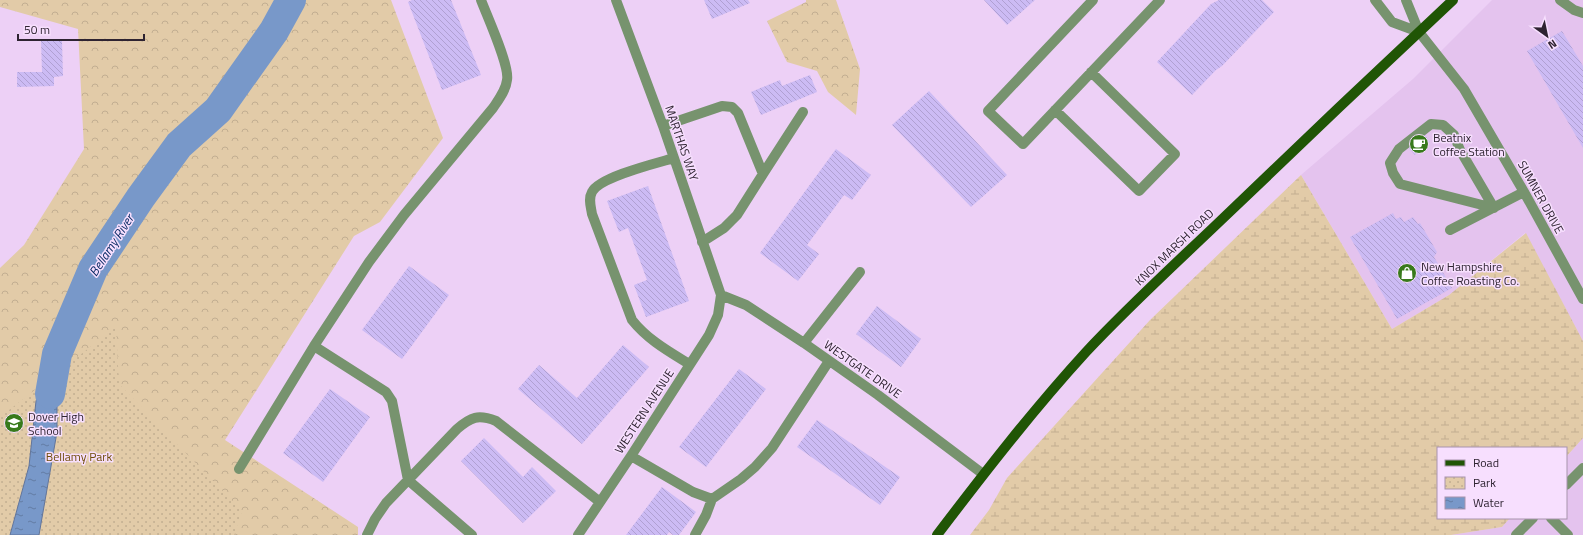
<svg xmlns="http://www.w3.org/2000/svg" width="1583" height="535" font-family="'Titillium Web',sans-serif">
<defs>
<pattern id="forest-crowns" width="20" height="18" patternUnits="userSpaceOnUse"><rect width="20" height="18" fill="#e2cba8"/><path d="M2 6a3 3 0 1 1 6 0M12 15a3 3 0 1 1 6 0" fill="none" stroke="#c2ae91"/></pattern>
<pattern id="wetland-marsh" width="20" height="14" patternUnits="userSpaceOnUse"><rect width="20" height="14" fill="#e2cba8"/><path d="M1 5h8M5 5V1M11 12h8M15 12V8" fill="none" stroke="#c2ae91"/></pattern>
<pattern id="park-dots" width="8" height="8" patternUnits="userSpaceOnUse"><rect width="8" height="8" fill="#e2cba8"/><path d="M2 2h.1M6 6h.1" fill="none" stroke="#c2ae91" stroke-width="1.8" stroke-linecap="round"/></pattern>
<pattern id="water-ripples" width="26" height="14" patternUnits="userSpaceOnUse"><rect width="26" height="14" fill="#7898c9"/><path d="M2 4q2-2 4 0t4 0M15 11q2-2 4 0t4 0" fill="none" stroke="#637ca4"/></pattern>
<pattern id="building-back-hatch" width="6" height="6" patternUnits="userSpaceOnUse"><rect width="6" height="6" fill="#ccbbf4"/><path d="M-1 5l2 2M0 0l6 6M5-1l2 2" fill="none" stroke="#b0a0d2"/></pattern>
</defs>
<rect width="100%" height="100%" fill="#edd0f6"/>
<path fill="#e4c3ee" d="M1492 0H1583V341L1525 233 1449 295 1392 329 1301 175 1413 79Z
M1583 438V535H1451L1502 527 1510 518H1566V457Z"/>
<path fill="url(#forest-crowns)" d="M0 0H391L443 138 380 222 354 236 225 440 358 527V535H0V268L24 245 84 149 78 29 0 7Z
M806 0H836L860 69 856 115 828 92 817 71 787 62 767 21 806 2Z"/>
<path fill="url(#wetland-marsh)" d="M1301 175 1392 329 1449 295 1526 233 1583 341V438L1566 457V448H1438V518H1510L1502 527 1451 535H970L989 510 1007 478 1150 320Z"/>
<path fill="url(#park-dots)" d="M116 327 119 384 242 511 234 535H0V417Z"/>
<path fill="url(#water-ripples)" stroke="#62759b" d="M57 354V432L39 535H10L29 466 36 401Z"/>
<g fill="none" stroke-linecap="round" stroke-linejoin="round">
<path stroke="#7898c9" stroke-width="30" d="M50 394 57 354 93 269 141 197 179 145 218 110 274 31 291 0"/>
</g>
<path fill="url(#building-back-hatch)" d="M412 0H451L481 75 442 90 408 2Z
M704 0H748L750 3 712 19Z
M984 0H1035L1007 25Z
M1219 0H1262L1274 12 1222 66 1216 70 1192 95 1157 62 1211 4Z
M1562 31 1583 66V148L1527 51Z
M41 41H62L63 76 54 77V86L17 87V72H42Z
M810 75 817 92 761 115 751 92 780 80 782 86Z
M929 91 1007 175 971 207 892 125Z
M1424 134 1430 142 1415 155 1408 147Z
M836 149 871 175 852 200 844 195 807 245 819 254 798 281 760 253Z
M648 186 689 301 646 317 634 285 647 280 628 228 619 232 607 201Z
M1393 213 1396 219 1401 217 1404 222 1413 217 1418 224 1420 223 1437 252 1434 257 1452 288 1397 319 1350 237Z
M409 266 449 295 402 359 362 330Z
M877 306 921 339 901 367 856 334Z
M623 345 649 367 582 444 518 389 539 365 577 398Z
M739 369 766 389 706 467 679 447Z
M330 389 370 417 323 482 283 453Z
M817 420 900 477 880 505 797 447Z
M484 438 523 477 532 467 556 491 523 523 461 461Z
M662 487 696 512 679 535H673L669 532 667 535H626Z"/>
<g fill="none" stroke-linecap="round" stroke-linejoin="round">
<path stroke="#77936e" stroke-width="10" d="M1093 0 988 111 1023 144 1160 0
M1375 0 1392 22 1419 32
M1406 0 1419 32 1464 89 1524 192 1583 299
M1560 0 1574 10 1583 13
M1055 110 1139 191 1175 154 1091 72
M1431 124 1443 125 1454 135 1460 150 1494 208 1400 184 1393 173 1390 163 1399 149Z
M663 126 722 106 732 107 738 113 763 174 737 215 724 228 702 242
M674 158C657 163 599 177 592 192 588 199 591 207 592 214L632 320C648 340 668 351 689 364
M763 174 803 112
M1450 230 1524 192
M721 295 746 305 804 343 878 395 983 474
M804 343 860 272
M314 346 386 392 392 401 408 480 472 535
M631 456 693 492 712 499
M239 469 314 346 369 262 404 215 493 108C499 99 506 90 507 80 510 66 487 16 481 0
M1566 485 1583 468
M1551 518 1568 535
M367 535 375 519 386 503 457 429C471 417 478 414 496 421L600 502
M578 535 631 456 709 335 718 315 721 295 663 126 616 0
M695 535 706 515 712 499 741 479 755 467 772 448 829 361
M1516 535 1533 518"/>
<path stroke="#205505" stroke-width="10" d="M937 535C985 472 1033 410 1086 352 1127 308 1173 266 1217 224 1295 149 1374 74 1453 0"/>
</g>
<defs>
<symbol id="cafe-disc" viewBox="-11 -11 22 22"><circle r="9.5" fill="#387a1b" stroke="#f7dffe"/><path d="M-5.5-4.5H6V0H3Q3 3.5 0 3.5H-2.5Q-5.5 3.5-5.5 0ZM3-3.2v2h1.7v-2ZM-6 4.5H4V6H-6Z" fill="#fff"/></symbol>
<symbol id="shop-disc" viewBox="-11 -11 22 22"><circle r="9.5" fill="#387a1b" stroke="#f7dffe"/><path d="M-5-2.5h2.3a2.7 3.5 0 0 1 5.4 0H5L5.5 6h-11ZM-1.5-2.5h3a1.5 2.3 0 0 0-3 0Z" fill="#fff"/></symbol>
<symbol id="school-disc" viewBox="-11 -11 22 22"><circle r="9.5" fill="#387a1b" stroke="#f7dffe"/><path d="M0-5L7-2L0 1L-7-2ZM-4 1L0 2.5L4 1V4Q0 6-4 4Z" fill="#fff"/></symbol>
</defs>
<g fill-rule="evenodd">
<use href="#cafe-disc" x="1408" y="133" width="22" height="22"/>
<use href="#shop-disc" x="1396" y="262" width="22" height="22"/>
<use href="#school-disc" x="3" y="412" width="22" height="22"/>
</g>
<g text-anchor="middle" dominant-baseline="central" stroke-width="3" stroke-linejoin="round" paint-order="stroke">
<g font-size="12" fill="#2e2331" stroke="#f7dffe" text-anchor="start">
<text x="1433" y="137">Beatnix<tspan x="1433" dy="14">Coffee Station</tspan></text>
<text x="1421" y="266">New Hampshire<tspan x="1421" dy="14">Coffee Roasting Co.</tspan></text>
<text x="28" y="416">Dover High<tspan x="28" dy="14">School</tspan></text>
</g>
<g font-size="12" fill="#2e2331" stroke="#f7dffe">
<text transform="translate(682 143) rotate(71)">MARTHAS WAY</text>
<text transform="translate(1541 197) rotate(61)">SUMNER DRIVE</text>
<text transform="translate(1174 247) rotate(-44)">KNOX MARSH ROAD</text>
<text transform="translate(863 369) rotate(35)">WESTGATE DRIVE</text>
<text transform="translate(644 411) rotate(-57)">WESTERN AVENUE</text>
</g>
<g font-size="12" fill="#6e4c07" stroke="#f7dffe">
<text x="79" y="456">Bellamy Park</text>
</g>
<g font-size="13" font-style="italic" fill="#00255f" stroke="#f7dffe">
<text transform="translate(111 245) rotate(-57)">Bellamy River</text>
</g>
</g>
<rect x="1437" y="447" width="130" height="72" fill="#f7dffe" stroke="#a794ac"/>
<rect x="1445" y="460" width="20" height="6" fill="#205505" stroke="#a794ac"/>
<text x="1473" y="467" font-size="12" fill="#2e2331">Road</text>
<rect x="1445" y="477" width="20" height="12" fill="url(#park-dots)" stroke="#a794ac"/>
<text x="1473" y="487" font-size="12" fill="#2e2331">Park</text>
<rect x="1445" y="497" width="20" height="12" fill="url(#water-ripples)" stroke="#a794ac"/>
<text x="1473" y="507" font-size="12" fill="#2e2331">Water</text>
<g transform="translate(1547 36) rotate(147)" stroke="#f7dffe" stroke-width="3" paint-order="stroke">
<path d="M0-3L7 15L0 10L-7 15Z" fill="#2e2331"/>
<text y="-6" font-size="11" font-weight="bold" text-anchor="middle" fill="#2e2331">N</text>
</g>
<path d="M18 34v6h126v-6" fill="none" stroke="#2e2331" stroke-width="2"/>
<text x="24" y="34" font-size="12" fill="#2e2331" stroke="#f7dffe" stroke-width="3" paint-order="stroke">50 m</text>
</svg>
